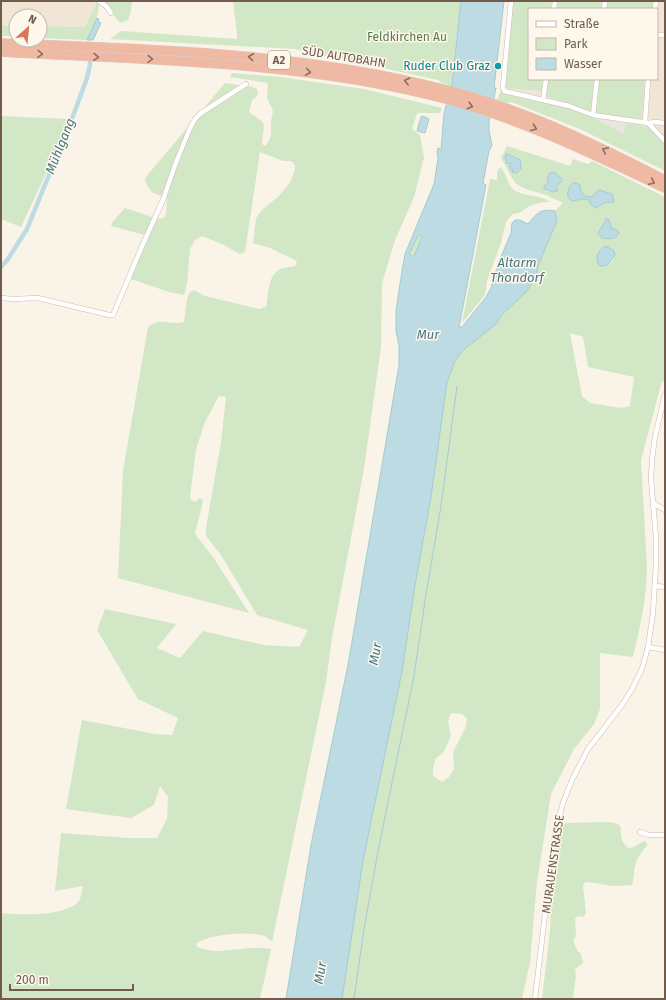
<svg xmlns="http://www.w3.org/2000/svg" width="666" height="1000" font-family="'Fira Sans',sans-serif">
<rect width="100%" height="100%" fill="#faf3e7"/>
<path fill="#f1e5d6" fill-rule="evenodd" d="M1 1H100L99 3 97 2 85 27 40 26V16H16V26H1Z
M511 1H665V144L649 127 594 118 570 108 500 92ZM529 9H657V79H529Z"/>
<path fill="#ebe5e0" d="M594 118 626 122V123L623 133Z"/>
<path fill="#d2e7c6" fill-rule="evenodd" d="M106 1H132L131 11 128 20 120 23 106 5Z
M233 1H461L451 86 442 83 438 80 295 49 110 39 121 31 237 39V34Z
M513 1H552L551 9H529V79H543L542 91 506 88Z
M556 1H602L601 9H555Z
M606 1H653L652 9H606Z
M97 2 99 3 98 14 87 40 40 38V26L85 27Z
M1 26H16V36H1Z
M232 73 280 77 364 89 442 108 440 113H417L412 129 420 135 424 158 414 197 395 240 382 283 381 347 364 469 332 638 326 682 272 942C270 940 267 937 265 936 252 931 207 934 196 944L197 947C221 957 246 944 271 949L260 999H1V913C19 915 66 917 79 901 81 898 82 890 83 886L55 891 61 833 128 838H157L167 819 168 797 160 786 154 805 131 818 66 809 82 720 155 734 172 735 178 718 138 699 97 630 105 609 176 624 157 648 180 658 203 631 264 645 299 647 308 630 257 615 221 555 206 536V528L221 442 226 397 219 396 205 422 196 449 190 496 191 500 195 502 200 498 203 501 195 534 213 557 249 613 118 578 123 471 148 327C161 316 170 326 184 322L187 299 190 292 194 290 205 296 259 309 266 307C269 294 267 273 283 268 287 267 291 267 295 266L297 261 270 248 253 243 256 218 263 209 279 196 291 181 295 169V165L291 161H283L260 152 245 252 240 254 224 245 202 236 195 240 190 249 187 284 184 295 169 292 131 279 148 236 111 226 113 221 125 208 158 219 164 218 166 215 167 198C154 193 148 193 145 178L225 83 253 87 257 89C259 95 257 97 252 100L249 112 262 121 264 125 262 144 265 146 267 144 271 136V121L273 112 272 108 267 98 268 83 230 77Z
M547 79H594L591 110 589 111 546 96Z
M598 79H645L642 117 639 119 595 113Z
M500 92 570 108 594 118 623 133 626 123 649 127 665 144V171L580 129 511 102 507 103 497 100Z
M1 116 68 119 51 163 21 227 1 219Z
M507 146 570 166 573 159 588 164 592 161 665 197V382L662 381 641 460 647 566C647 597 640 627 633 657L600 653V709L594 724 574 749 551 794 537 882 530 962 522 999H342L363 861 402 671 415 585 431 497 447 382 455 361 462 351 495 325 536 275 539 263 557 221 555 211 563 203 546 195 525 189 515 183 501 158ZM556 173 559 177 563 179 558 187 553 192 545 191 546 183ZM580 185 581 191 585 196 591 197 599 190 612 194 609 203H604L596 208 591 205 589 200 584 199 576 201ZM602 248 614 256 612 262 604 266ZM570 333 583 337 588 367 634 377 630 406 621 408 590 403 582 396ZM451 713 462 714 467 718 466 727 453 752 454 769 449 777 442 782 433 776V768L436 758 443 753 451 736 448 722Z
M500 167C507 173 507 185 514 190 525 197 540 194 550 202 542 202 535 203 528 207 521 211 522 213 513 214L506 222 501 243 487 281 485 295 462 323 490 179 497 180V172Z
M419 234 422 237 414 256H411L409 254Z
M609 822C625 824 619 828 622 840 623 843 626 846 629 848L634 847 644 841 647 843V846C639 854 635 861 634 873 633 878 634 880 632 885L613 886 588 882 584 883 583 886 586 913 583 917 578 916 575 919 576 936 573 941 578 952 581 953 583 963 575 969 576 976 573 999H542L550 931 551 910 550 904 561 826 563 823Z"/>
<path fill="#bddbe2" stroke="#a4cad3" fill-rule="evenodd" d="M461 1H504L494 88H496L489 122V130L492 146 489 151 483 183 486 185 459 328 462 327 486 297 491 288 498 264 511 233 512 223 515 220H520L528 224C537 213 541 208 555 211L557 221 539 263 536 275 527 291 503 314 495 325 462 351 455 361 447 382 431 497 415 585 402 671 363 861 342 999H286L311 845 348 665 399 365V346L396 331V311L402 271 405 254 434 184 438 159 437 152 438 148H439L441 150 444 113 452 84ZM419 234 422 237 414 256H411L409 254Z
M97 18 99 19 98 22 101 23 100 25 93 40H87Z
M423 116 429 119 425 133 417 131 421 117Z
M506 154H508L520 160 521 169 519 171 516 173 512 172 513 169 511 170 509 167 511 163 507 164 505 157Z
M552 172 556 173 559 177 563 179 557 187V191L553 192 544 189V186L548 182 547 180 549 174Z
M573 183H576L580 185 581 191 585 196 591 197 599 190 612 194 614 202 604 203 596 208 591 205 589 200 584 199 572 201 568 197C567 192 569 186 573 183Z
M607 218 609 220 612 229H616L619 233C615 240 609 239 602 238L598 233Z
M606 246 614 251 615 255C610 261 610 266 600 266 594 258 598 250 606 246Z"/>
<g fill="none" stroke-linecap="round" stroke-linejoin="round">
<path stroke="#a4cad3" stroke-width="1" d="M354 999 364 929 379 846 414 676 425 601 441 506 457 386"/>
<path stroke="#bddbe2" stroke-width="4.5" d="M1 267 8 259 27 229 73 116 87 78 90 65V57"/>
<defs>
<path id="minor" d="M99 1 107 7 111 13
M511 1 503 87 504 91 569 106 593 115 648 123 665 141
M554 9 555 1
M604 9 605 1
M655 9 656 1
M657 35H665
M543 100 546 79
M593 115 597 79
M645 122 648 79
M648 123 655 122 665 123
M1 298 13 299 38 298 109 315H113L143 244 163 200 175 165 190 128 195 119 201 113 246 84
M653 503 665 510
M656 586 665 587
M648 647 665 650
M640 832 649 835H665
M535 999 554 837 563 803 572 780 588 749 622 705 631 691 642 669 648 647 653 613 656 564V538L651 479 652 459 655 437 665 394"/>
<path id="motorway" d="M1 43C159 50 319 52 472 97 539 117 603 148 665 180
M1 52C149 60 298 61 442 98 520 118 592 154 665 188"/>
</defs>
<use href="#minor" stroke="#cbbbae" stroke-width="5.5"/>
<use href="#motorway" stroke="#d7d1cd" stroke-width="10"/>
<use href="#minor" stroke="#fff" stroke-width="4.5"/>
<use href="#motorway" stroke="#efb9a3" stroke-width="9"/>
</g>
<defs><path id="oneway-chevron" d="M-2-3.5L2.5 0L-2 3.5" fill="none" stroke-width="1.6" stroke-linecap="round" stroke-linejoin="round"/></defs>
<g stroke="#8a6e5e">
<use href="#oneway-chevron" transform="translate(40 54) rotate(3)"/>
<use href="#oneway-chevron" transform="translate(96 57) rotate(2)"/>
<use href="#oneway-chevron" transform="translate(251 57) rotate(-174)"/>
<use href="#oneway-chevron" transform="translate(150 59) rotate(3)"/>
<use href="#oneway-chevron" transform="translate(308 72) rotate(7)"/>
<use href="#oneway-chevron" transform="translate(407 81) rotate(-167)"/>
<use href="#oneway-chevron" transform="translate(470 106) rotate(17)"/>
<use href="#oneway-chevron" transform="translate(534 128) rotate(21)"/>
<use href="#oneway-chevron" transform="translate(605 150) rotate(-155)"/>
<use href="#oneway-chevron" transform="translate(652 182) rotate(25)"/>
</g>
<circle fill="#0f9aa8" stroke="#fdf7ec" stroke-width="1.5" cx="498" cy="66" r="4"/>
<g text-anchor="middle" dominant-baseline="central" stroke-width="3" stroke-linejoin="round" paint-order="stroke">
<rect fill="#fdf7ec" stroke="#9b8a7d" stroke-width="1" x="268" y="51" width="22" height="18" rx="3"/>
<g font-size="11" font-weight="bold" fill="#715b4d">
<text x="279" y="60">A2</text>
</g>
<g font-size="12" fill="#567b49" stroke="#fdf7ec">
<text x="407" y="37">Feldkirchen Au</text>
</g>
<g font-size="12" fill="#715b4d" stroke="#fdf7ec">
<text transform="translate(344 57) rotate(9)">SÜD AUTOBAHN</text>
<text transform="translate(553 864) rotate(-82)">MURAUENSTRASSE</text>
</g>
<g font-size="12" fill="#0d838f" stroke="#fdf7ec" text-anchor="end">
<text x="490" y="66">Ruder Club Graz</text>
</g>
<g font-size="13" font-style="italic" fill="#497783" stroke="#fdf7ec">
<text transform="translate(60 146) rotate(-68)">Mühlgang</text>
<text x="517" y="262">Altarm<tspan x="517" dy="15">Thondorf</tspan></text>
<text x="428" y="334">Mur</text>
<text transform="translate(375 654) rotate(-80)">Mur</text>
<text transform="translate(320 973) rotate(-80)">Mur</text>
</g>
</g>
<rect width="666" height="1000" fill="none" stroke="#715b4d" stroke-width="4"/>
<rect x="528" y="8" width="130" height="72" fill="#fdf7ec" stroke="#c5b9ac"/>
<rect x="536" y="21" width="20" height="6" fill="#ffffff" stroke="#c5b9ac"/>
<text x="564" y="28" font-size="12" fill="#715b4d">Straße</text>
<rect x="536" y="38" width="20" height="12" fill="#d2e7c6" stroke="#c5b9ac"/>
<text x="564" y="48" font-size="12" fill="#715b4d">Park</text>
<rect x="536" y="58" width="20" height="12" fill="#bddbe2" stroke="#c5b9ac"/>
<text x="564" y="68" font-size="12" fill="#715b4d">Wasser</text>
<g transform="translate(28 28) rotate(27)"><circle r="19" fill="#fdf7ec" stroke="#c5b9ac"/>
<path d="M0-3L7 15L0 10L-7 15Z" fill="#d97857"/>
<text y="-6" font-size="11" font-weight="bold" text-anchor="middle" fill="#715b4d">N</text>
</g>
<path d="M10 984v6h123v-6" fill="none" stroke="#715b4d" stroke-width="2"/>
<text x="16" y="984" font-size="12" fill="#715b4d" stroke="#fdf7ec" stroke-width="3" paint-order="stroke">200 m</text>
</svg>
